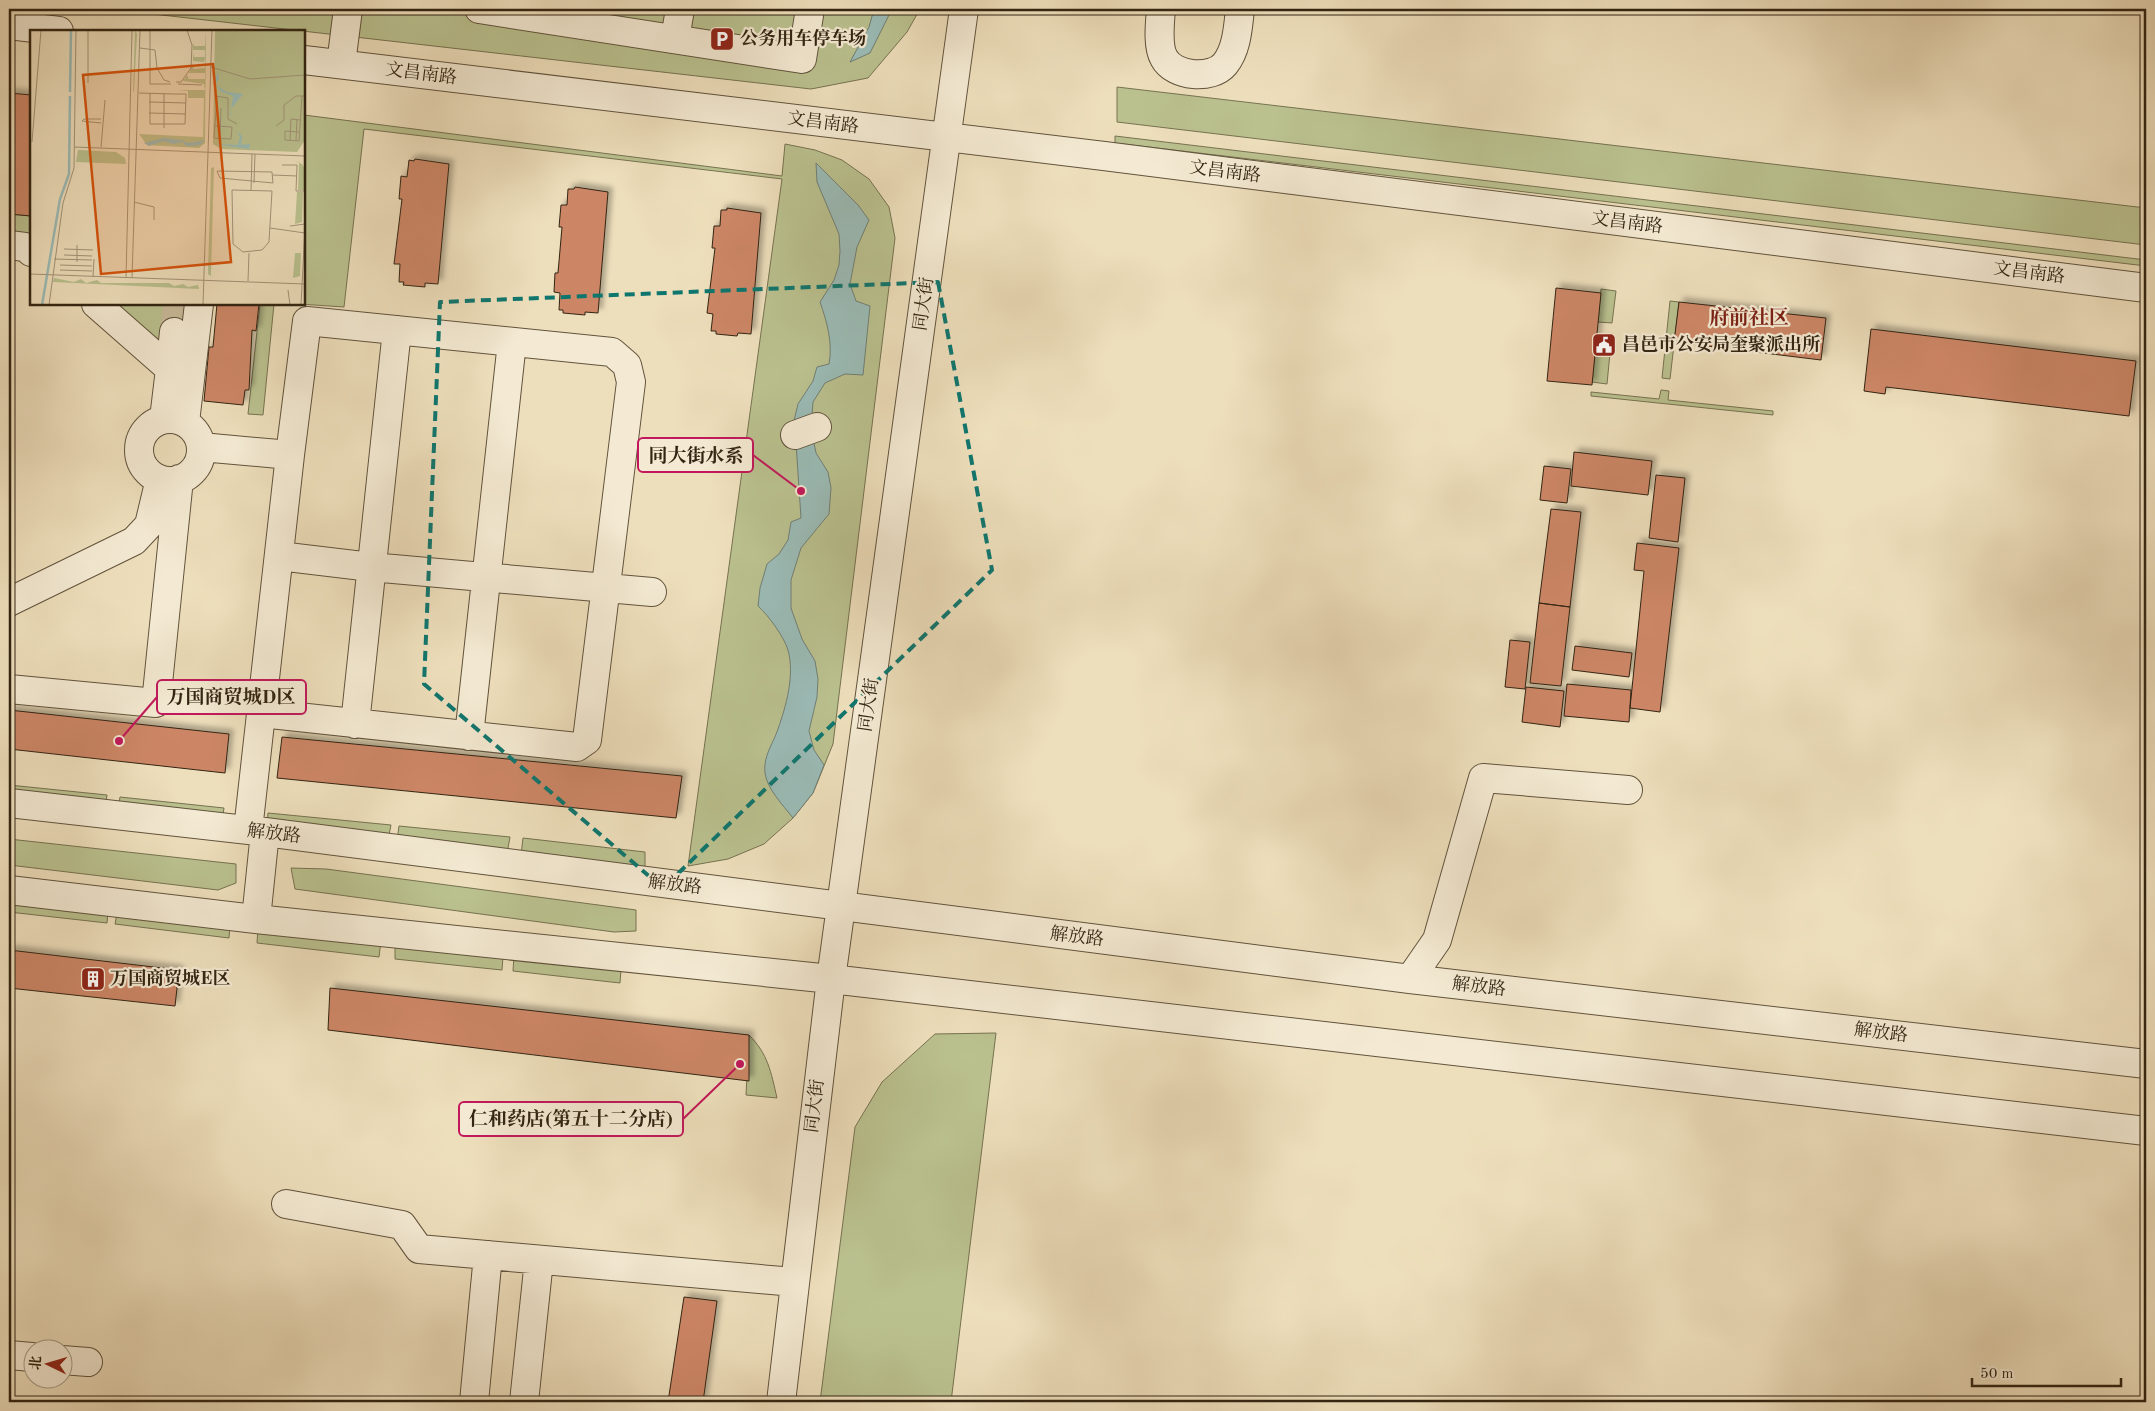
<svg xmlns="http://www.w3.org/2000/svg" width="2155" height="1411" font-family="'Old Standard TT','Noto Serif SC',serif">
<defs>
<filter id="shadow"><feDropShadow dx="4.5" dy="-4.5" stdDeviation="2.5" flood-color="#0004"/></filter>
</defs>
<rect width="100%" height="100%" fill="#eedfbc"/>
<filter id="stains"><feTurbulence type="fractalNoise" baseFrequency=".004" numOctaves="4"/><feColorMatrix values="0 0 0 0 .2 0 0 0 0 .09 0 0 0 0 .02 0 0 0 .5 -.17"/></filter>
<radialGradient id="worn" r=".72"><stop offset=".6" stop-color="#630" stop-opacity="0"/><stop offset="1" stop-color="#630" stop-opacity=".3"/></radialGradient>
<path fill="#bac18f" stroke="#767250" d="M109 9H920L907 32 868 78 811 89Z
M1117 87 2146 208V245L1117 122Z
M304 115 782 176 785 144 815 150 842 160 869 179 889 207 895 238 833 744 813 793 793 818 764 844 728 859 688 866 782 179 364 129 344 307 299 304H304Z
M1115 136 2146 260V266L1115 143Z
M9 214 31 216V237L9 233Z
M1601 289 1616 291 1612 323 1598 322Z
M1670 301 1679 302 1670 379 1662 378Z
M111 304H165L160 344Z
M260 304H274L263 415 248 414Z
M1595 352 1610 353 1607 384 1592 382Z
M1661 390 1669 391 1668 400 1773 411V415L1591 396V392L1659 399Z
M9 785 107 795 105 809 9 798Z
M120 797 224 808 222 821 118 810Z
M268 813 391 825 388 840 267 827Z
M399 826 510 837 507 854 397 841Z
M523 838 645 852V869L521 855Z
M9 839 236 864V883L218 890 9 865Z
M291 868 326 869 636 910V931L614 932 295 889Z
M9 901 108 912 107 923 9 912Z
M117 913 230 925 229 938 115 924Z
M258 928 381 941 379 957 257 943Z
M395 945 503 956 502 970 395 959Z
M514 955 621 970 620 983 513 971Z
M996 1033 951 1402H820L855 1127 882 1082 935 1034Z
M749 1035C768 1054 771 1072 777 1098L746 1095Z"/>
<path fill="#9bbcb7" stroke="#717f75" d="M874 9H892L870 53 850 62 869 27Z
M816 163 858 205 869 220 857 247 850 284 856 301 870 306 863 375 845 374 825 383 813 402 811 428 816 453 828 472 831 488 829 514 801 548 791 580V608L802 639 815 661 818 679 817 697 809 731 814 750 824 765 813 793 793 818C783 805 767 789 765 773 763 756 773 744 778 729 786 706 795 675 788 650 784 637 769 616 758 606L760 588 767 564 779 554 788 540 791 522 801 518 796 443 793 425 798 404 813 381 817 367 829 364C833 343 827 322 820 302L834 280 839 265 840 251 839 234 817 182Z"/>
<path fill="#cc8666" stroke="#322412" filter="url(#shadow)" d="M9 93 31 95V216L9 214Z
M415 159 449 164 438 284 425 283V287L403 285 404 282H399L400 264H394L402 199H399L401 176 407 177 409 160 414 161Z
M575 187 608 192 598 313 585 312V315L563 313V310H559L560 293 554 292 555 273H558L562 227H559L561 205H567L568 189H574Z
M727 208 761 213 751 334 738 333 737 336 716 334V331H711L713 314 707 313 715 248H712L714 226H720L721 210H727Z
M1556 288 1601 293 1592 385 1547 381Z
M1679 302 1826 318 1821 360 1674 342Z
M217 304H259L256 331 252 330 249 390H245L243 405 204 401 209 347H213Z
M1871 329 2136 361 2129 416 1886 387 1885 394 1864 391Z
M1574 452 1652 461 1648 495 1571 486Z
M1544 466 1571 469 1567 503 1540 500Z
M1656 475 1685 478 1678 542 1649 538Z
M1551 509 1581 512 1570 607 1539 603Z
M1637 543 1679 548 1660 712 1630 708 1644 571 1634 570Z
M1539 603 1570 607 1561 686 1530 683Z
M1510 640 1530 642 1525 689 1505 687Z
M1575 646 1632 653 1629 677 1572 670Z
M1567 684 1631 690 1629 722 1564 716Z
M1526 687 1564 691 1560 727 1522 722Z
M9 710 229 734 225 773 9 749Z
M282 737 682 776 676 818 277 778Z
M9 950 179 970 175 1006 9 988Z
M330 988 749 1035V1081L328 1030Z
M684 1297 717 1301 703 1402H668Z"/>
<g fill="none" stroke-linecap="round" stroke-linejoin="round">
<path stroke="#c8ba9a" stroke-width="28" stroke-dasharray="28 14" stroke-linecap="butt" d="M174 332 177 304"/>
<defs>
<path id="minor" d="M479 9 802 59 810 9
M1161 9C1160 22 1157 46 1164 58 1174 77 1212 80 1225 64 1237 49 1238 27 1240 9
M9 25 59 31
M675 39 680 9
M304 60 1104 156 2146 288
M341 64 348 9
M9 245 25 247 31 252
M96 304 170 369 164 419
M170 369 174 332
M139 450a31 31 0 1 1 62 0a31 31 0 1 1-62 0Z
M185 422 199 304
M795 435 817 427
M201 447 290 455
M279 556 371 567 652 592
M9 602 134 541 149 525 160 479
M9 689 156 703 179 479
M355 724 397 330
M469 736 512 342
M9 803 265 832 1410 979 2146 1064
M248 830 290 455 307 321 612 352 627 365 631 382 587 740 577 747 261 713
M9 890 256 919 831 979 2146 1131
M256 919 265 832
M1410 979 1437 940 1483 778 1628 790
M286 1204 402 1225 419 1249 794 1282
M9 1355 32 1357
M62 1360 88 1362
M474 1402 488 1255
M524 1402 539 1260
M781 1402 831 979 964 9"/>
</defs>
<use href="#minor" stroke="#61533c" stroke-width="30"/>
<use href="#minor" stroke="#f4ead3" stroke-width="28"/>
</g>
<path fill="none" stroke="#0f766e" stroke-width="4" stroke-dasharray="10 6" stroke-linejoin="round" d="M938 282 992 570 663 888 424 684 440 302Z"/>
<defs>
<symbol id="parking-square" viewBox="-11 -11 22 22"><rect x="-9" y="-9" width="18" height="18" rx="4" fill="#8f2418" stroke="#f4ead3"/><path d="M-3.5-5.5H1a3.5 3.5 0 0 1 0 7H-1V5.5H-3.5ZM-1-3.4V-.6H.8a1.4 1.4 0 0 0 0-2.8Z" fill="#fff"/></symbol>
<symbol id="civic-square" viewBox="-11 -11 22 22"><rect x="-9" y="-9" width="18" height="18" rx="4" fill="#8f2418" stroke="#f4ead3"/><path d="M-.6-6.5H3V-4.5H.6V-3L4-1V1h2V6H-6V1h2V-1L-.6-3ZM-1.2 2.5V6h2.4V2.5Z" fill="#fff"/></symbol>
<symbol id="building-square" viewBox="-11 -11 22 22"><rect x="-9" y="-9" width="18" height="18" rx="4" fill="#8f2418" stroke="#f4ead3"/><path d="M-4-6H4V6H1V3H-1V6H-4ZM-2.5-4.3h1.7v1.8h-1.7ZM.8-4.3h1.7v1.8H.8ZM-2.5-1h1.7V.8h-1.7ZM.8-1h1.7V.8H.8Z" fill="#fff"/></symbol>
</defs>
<g fill-rule="evenodd">
<use href="#parking-square" x="708" y="25" width="28" height="28"/>
<use href="#civic-square" x="1590" y="331" width="28" height="28"/>
<use href="#building-square" x="79" y="965" width="28" height="28"/>
</g>
<g text-anchor="middle" dominant-baseline="central" stroke-width="4.5" stroke-linejoin="round" paint-order="stroke">
<g font-size="18" font-weight="bold" fill="#322412" stroke="#f4ead3" text-anchor="start">
<text x="740" y="39">公务用车停车场</text>
<text x="1622" y="345">昌邑市公安局奎聚派出所</text>
<text x="110" y="979">万国商贸城E区</text>
</g>
<g font-size="18" fill="#322412" stroke="#f4ead3">
<text transform="translate(421 74) rotate(7)">文昌南路</text>
<text transform="translate(823 123) rotate(7)">文昌南路</text>
<text transform="translate(1225 172) rotate(7)">文昌南路</text>
<text transform="translate(1627 223) rotate(7)">文昌南路</text>
<text transform="translate(2029 273) rotate(7)">文昌南路</text>
<text transform="translate(924 304) rotate(-82)">同大街</text>
<text transform="translate(869 705) rotate(-82)">同大街</text>
<text transform="translate(274 834) rotate(7)">解放路</text>
<text transform="translate(675 885) rotate(7)">解放路</text>
<text transform="translate(1077 937) rotate(7)">解放路</text>
<text transform="translate(1479 987) rotate(7)">解放路</text>
<text transform="translate(1881 1033) rotate(7)">解放路</text>
<text transform="translate(815 1106) rotate(-83)">同大街</text>
</g>
<g font-size="20" font-weight="bold" fill="#7a1f14" stroke="#f4ead3">
<text x="1749" y="319">府前社区</text>
</g>
</g>
<g transform="translate(30 30)">
<rect width="275" height="275" fill="#eedfbc"/>
<path d="M105 0 107 4 104 62 103 61ZM176 0 175 113 169 118 117 115 109 104 173 107 174 68H158V61L147 60H175L174 54 153 51 157 45 159 49H175V43H159L162 35 164 39 175 38V28L174 32 163 31V22L164 27H175V20H163V12L164 16H175ZM185 0H275V110L267 122 191 119 183 114ZM48 120 86 122 95 128 96 134 46 132ZM264 130 272 134 275 139 274 160H268L269 133ZM184 137 181 242V246L178 244 181 138ZM267 162H273L272 192 265 194ZM265 223H271L270 246 263 248ZM24 248 44 252 51 249 56 253 67 250 71 253H139L144 256 153 254 158 257 168 255 169 259 23 252Z" fill="#bac18f"/>
<path d="M188 42 189 48 185 55 197 62 213 64 201 79V86L207 93 200 85 203 66 192 62 184 54ZM207 101 212 106 211 115 220 114 219 119 185 114 208 115 210 107ZM134 108 152 110 158 113 175 110 170 115 162 116H156L153 112 143 114 134 111 119 116 114 113Z" fill="#9bbcb7"/>
<path fill="none" stroke="#9bbcb7" stroke-width="2.5" d="M40 62 41 0M12 275 30 169 39 144 40 66"/>
<path fill="none" stroke="#a39478" stroke-width="1" d="M120 0V54H141M110 18 125 20 127 38 134 50 140 52M181 37 220 49 275 45M146 52H151L161 38 162 15 157 0M58 53V0M148 54 172 55M109 63 144 64H156L155 94H120V63M185 66 198 68V89L207 94M119 72 156 73M119 83 156 84M71 89H54L52 91 71 93M185 96 202 97 201 109 184 108 187 66M246 96 254 90V75L266 66H275M134 98V64M269 102 255 101V110L269 111 272 66M190 108 191 78M260 111 261 89 270 90M266 111 267 89M2 112 11 0M44 117 275 126M71 117 75 70M252 135H267L266 161H275M187 141 242 142 243 153 190 148ZM243 145 267 146M224 153 225 124M202 160 242 161 239 212 232 220 213 222 203 214ZM221 161 222 124M104 172 124 177V190M260 196 275 194M240 198 275 203M34 219 63 220M34 225 62 226M24 229 62 230M47 232V215M30 235 62 236M30 240 62 241M0 244 275 254M63 247 64 229M96 248 102 0M102 248 110 0M218 251 219 223M258 260 260 275M19 275 33 173 44 138 46 0M173 275 182 0M271 275 275 197"/>
<path fill="#d6540d" fill-opacity="0.15" stroke="#d6540d" stroke-width="2.5" d="M183 34 201 232 71 244 53 45Z"/>
<rect width="275" height="275" fill="none" stroke="#322412" stroke-width="2.5"/>
</g>
<path fill="none" stroke="#c2185b" stroke-width="2" d="M801 491L753 455M119 741L157 697M740 1064L683 1119"/>
<g fill="#c2185b" stroke="#f4ead3" stroke-width="2">
<circle cx="801" cy="491" r="5"/>
<circle cx="119" cy="741" r="5"/>
<circle cx="740" cy="1064" r="5"/>
</g>
<g fill="#f4ead3" stroke="#c2185b" stroke-width="2">
<rect x="638" y="438" width="115" height="34" rx="5"/>
<rect x="157" y="680" width="149" height="34" rx="5"/>
<rect x="459" y="1102" width="224" height="34" rx="5"/>
</g>
<g font-size="19" text-anchor="middle" font-weight="bold" fill="#322412">
<text x="696" y="462">同大街水系</text>
<text x="231" y="703">万国商贸城D区</text>
<text x="571" y="1125">仁和药店(第五十二分店)</text>
</g>
<rect width="2155" height="1411" fill="none" stroke="#eedfbc" stroke-width="30"/>
<rect x="10" y="10" width="2135" height="1391" fill="none" stroke="#322412" stroke-width="2.5"/>
<rect x="15" y="15" width="2125" height="1381" fill="none" stroke="#322412"/>
<g transform="translate(48 1364) rotate(275)"><circle r="24" fill="#f4ead3" stroke="#a69b86"/>
<path d="M0-4L9 19L0 12L-9 19Z" fill="#8f2418"/>
<text y="-8" font-size="14" font-weight="bold" text-anchor="middle" fill="#322412">北</text>
</g>
<path d="M1972 1378v8h149v-8" fill="none" stroke="#322412" stroke-width="2.5"/>
<text x="1980" y="1378" font-size="15" fill="#322412" stroke="#f4ead3" stroke-width="4" paint-order="stroke">50 m</text>
<rect width="100%" height="100%" filter="url(#stains)"/>
<rect width="100%" height="100%" fill="url(#worn)"/>
</svg>
